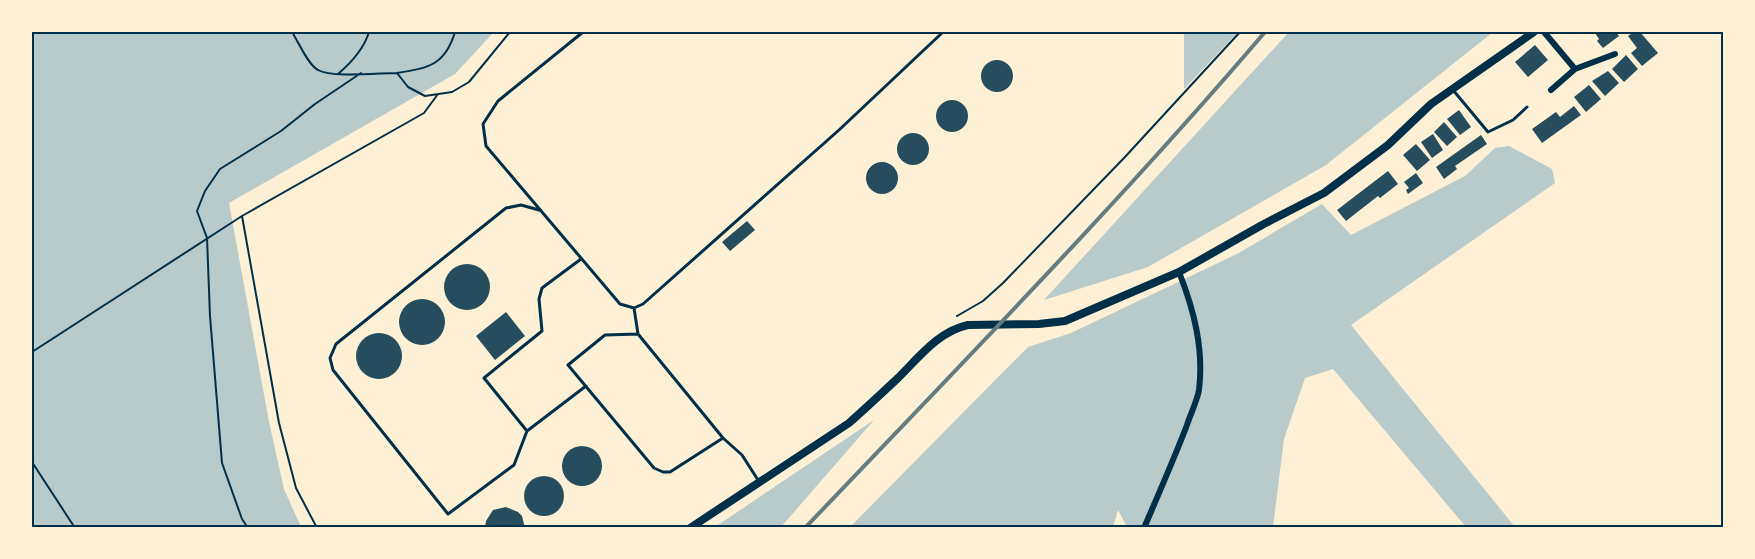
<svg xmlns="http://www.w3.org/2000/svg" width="1755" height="559" font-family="'Space Grotesk',sans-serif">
<rect width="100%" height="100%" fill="#fdf0d5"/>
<path fill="#b9caca" d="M32 32H494L455 74 229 203 269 422 284 489 301 527H32Z
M1182 32H1238L1184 89V35Z
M1289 32H1493L1326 165 1148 267 1044 300Z
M1509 146 1552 169 1555 183 1351 325 1515 527H1466L1333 369 1305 378 1284 439 1273 527H1127L1118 510 1113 527 849 528 1028 347 1071 333 1237 254 1322 204 1351 235 1465 176 1495 148Z
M874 420 781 527H715Z"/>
<path fill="#264d5e" d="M1597 32H1616L1619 36 1603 48 1597 41 1599 39 1595 33Z
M1634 32H1640L1658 53 1642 66 1631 53 1637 48 1628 36Z
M1535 45 1548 60 1528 77 1515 62Z
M1626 55 1638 69 1624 82 1612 69Z
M981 76a16 16 0 1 1 32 0a16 16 0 1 1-32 0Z
M1608 71 1619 83 1605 96 1592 81Z
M1589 85 1601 99 1586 112 1574 97Z
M936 116a16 16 0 1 1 32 0a16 16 0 1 1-32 0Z
M1574 106 1581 115 1542 143 1532 129 1556 112 1560 117Z
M1459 110 1471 127 1460 135 1447 119Z
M1444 122 1457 137 1447 146 1434 132Z
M897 149a16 16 0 1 1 32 0a16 16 0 1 1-32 0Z
M1433 134 1443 150 1432 158 1421 142Z
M1481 135 1487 144 1455 166 1457 169 1444 179 1436 167Z
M1416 144 1430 160 1417 171 1403 155Z
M866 178a16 16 0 1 1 32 0a16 16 0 1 1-32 0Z
M1388 171 1398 184 1380 198 1378 196 1346 221 1337 210Z
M1416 173 1423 183 1408 194 1406 190 1409 188 1404 182Z
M747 221 755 230 730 251 722 242Z
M444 287a23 23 0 1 1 46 0a23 23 0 1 1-46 0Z
M399 322a23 23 0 1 1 46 0a23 23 0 1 1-46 0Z
M506 312 525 336 495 360 476 336Z
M356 356a23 23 0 1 1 46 0a23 23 0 1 1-46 0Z
M562 466a20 20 0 1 1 40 0a20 20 0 1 1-40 0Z
M524 496a20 20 0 1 1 40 0a20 20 0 1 1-40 0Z
M506 507 518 512 522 516 525 528H485L486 521 493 510Z"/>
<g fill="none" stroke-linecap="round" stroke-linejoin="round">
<path stroke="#003049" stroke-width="2" d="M292 32C298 41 308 65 318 70 332 78 379 73 397 73L408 87 425 96 452 92 469 82 510 32
M397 73C429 68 445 65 455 32
M338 74C352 62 364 49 369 32
M242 216 279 423 296 488 317 528
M957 316 983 301 1003 283 1124 158 1240 32
M32 352 242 216 424 113 438 94
M32 462 75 528
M248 528 242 519 222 463 210 316 207 238 197 211 205 191 220 169 281 131 315 104 361 73"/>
<path stroke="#003049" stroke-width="3" d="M583 32 498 101 483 124 486 146 620 304 634 308
M1453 90 1488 132 1513 120 1527 107
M581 259 542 288 539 299 542 331 484 378 527 431 586 386
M638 334 605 335 568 365 654 468 663 472H670L723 438
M527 431 514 465 448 514 333 370 330 358 336 344 506 208 521 205 539 210
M758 480 742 455 723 438 638 334 634 308 643 304 839 130 943 32"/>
<path stroke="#003049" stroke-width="6" d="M1544 32 1575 69
M1551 90 1575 69 1615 54
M1144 528C1159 493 1174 459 1187 425 1191 413 1197 401 1199 390 1204 349 1194 310 1179 272"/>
<path stroke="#003049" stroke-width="8" d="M690 528 849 423C866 408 882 393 898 378 919 357 939 331 968 325L1039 324 1065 321 1179 272 1262 225 1324 193 1388 145 1431 104 1534 32"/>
<path stroke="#657d81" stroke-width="4" d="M805 528C961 364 1119 203 1265 32"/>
</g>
<rect width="1755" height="559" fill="none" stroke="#fdf0d5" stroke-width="66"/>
<rect x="33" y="33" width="1689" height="493" fill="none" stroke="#003049" stroke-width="2"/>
</svg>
